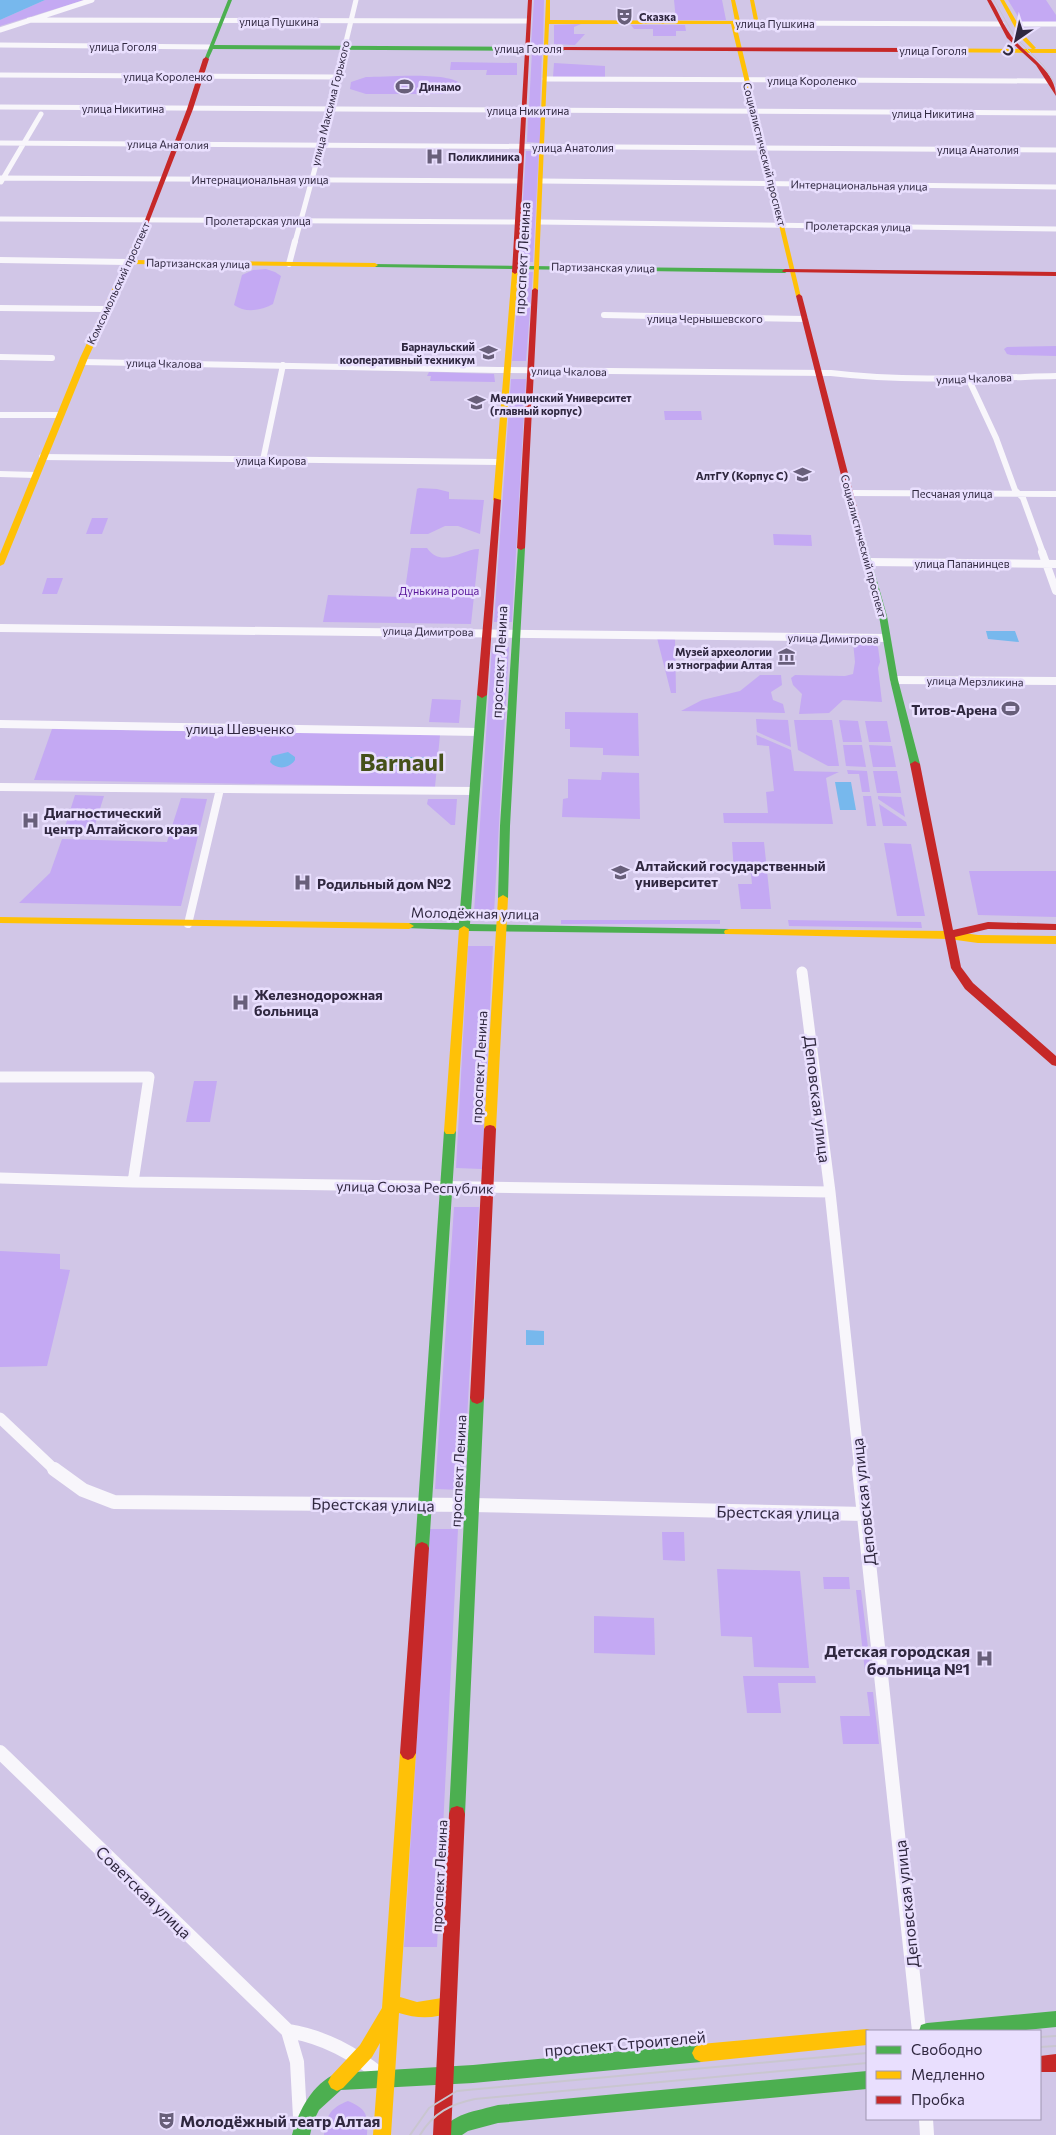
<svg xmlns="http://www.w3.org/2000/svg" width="1056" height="2135" font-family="Commissioner,sans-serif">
<rect width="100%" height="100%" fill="#d1c6e7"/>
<path fill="#c4a9f3" d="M45 0H84L0 26V20Z
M534 0H544L543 45H531Z
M674 0H722L726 20H676Z
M1008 0H1046L1056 15V23H1022Z
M581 24 574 27V34H585L575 45 554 44V25Z
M631 25H685L686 31H676V36H653V29H634Z
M532 51H542L540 108 529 107Z
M451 62 517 63V75H486L487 70H450Z
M554 63 605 66V78L553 77Z
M366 77C383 77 454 71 461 85L454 91 442 94H366L350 89 351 82Z
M528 115H541V143L527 142Z
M526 151H539L533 262H519Z
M266 269 275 272 281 276 273 304C261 311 245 313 234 305L242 275 253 270Z
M520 271 533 272 526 361H512Z
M1056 346V356L1011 355 1007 354 1004 349 1007 347Z
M429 372 494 374 495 382 430 381 431 376H427Z
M511 379H526L512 622H494Z
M664 411H701L702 420H665Z
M419 488 437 489 449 492V499L484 500 480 534 458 526H445L428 534H410L417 489Z
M92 518H108L102 534H86Z
M773 534 811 535 812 546 774 545Z
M411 548H427C442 569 462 549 479 549L471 624 323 622 328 595 404 597Z
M47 578H63L57 594H42Z
M657 638H675L676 693H671Z
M853 642 871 643 878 647 880 662 878 668 882 702 843 700 829 713 799 714 802 694 793 685 791 678 795 675 845 676 853 674 855 662Z
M492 646 509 647 494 913 474 912Z
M760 675H781L782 685 771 692 773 700 783 704 785 713 681 711 702 700 740 691Z
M432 699 461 700 459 723 429 722Z
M565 712 638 713 639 756 603 755V748L570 747V729H565Z
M756 719 788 720 791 747 757 732Z
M794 720H832L839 766H828L798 750Z
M839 720 858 721 862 742H843Z
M865 721H887L891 742H869Z
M52 729 440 735 435 787 34 780Z
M756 735 791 750 794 771 839 772 826 778 833 824 724 823 723 813H768L766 792 774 791 769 746 757 745Z
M843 745H862L866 767 846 766Z
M869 745 892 746 896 767H873Z
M847 770 867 771 870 792H862L859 774H848Z
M873 771H897L901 793H877Z
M602 772 639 773 640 819 562 817 563 799 568 798V779L601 780Z
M75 795 104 796 93 831 64 830Z
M863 796H871L876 826H867Z
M878 796 901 797 905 817 878 799Z
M181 798 207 799 181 906 19 903 50 873 62 839 167 842Z
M428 799H457L455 825H451L427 804Z
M879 804 906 822 907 826H883Z
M732 842H764L771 909H741L738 884H752L751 874 734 873Z
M884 843 911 844 925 916H897Z
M969 871H1056V917L978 915Z
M561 920H720V924H561Z
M788 920 921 922 922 928 789 926Z
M468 946H493L482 1169 456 1168Z
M194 1081H217L210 1122H186Z
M454 1207H479L463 1490 435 1489Z
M0 1251 60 1254V1269L70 1270 47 1366 0 1367Z
M430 1529H458L437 1947H404Z
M662 1532H684L685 1561 663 1560Z
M717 1569 800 1571 809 1668 754 1667 752 1637 721 1636Z
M823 1577H849L850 1589H824Z
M856 1590H861L871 1672H865Z
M594 1616 654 1618 655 1655 594 1653Z
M743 1676H815L816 1683H778L781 1713H747Z
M867 1692H873L879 1744H843L840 1716H870Z
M348 2101C367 2109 368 2115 367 2135H324C326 2116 330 2108 348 2101Z"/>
<path fill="#77b8ed" d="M0 0H45L0 20Z
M986 631H1015L1019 642 988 639Z
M288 752 295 757V760C289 769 277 770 270 762L272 756Z
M378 757H432L431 767 376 766Z
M835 782H851L856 810H840Z
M526 1330 544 1331V1345H526Z"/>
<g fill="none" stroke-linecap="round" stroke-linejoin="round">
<path stroke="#f8f6fb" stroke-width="5" d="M29 20 528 21
M757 23 1002 24
M1016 24H1056
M0 30 92 0
M0 45 212 47
M0 75 336 77
M545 79 1048 81
M0 107 1056 113
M0 143 1056 150
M0 178 520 181
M542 181 1056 187
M1 182 41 114
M0 219 516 222
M539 222 1056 229
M295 242 321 146 356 0"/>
<path stroke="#f8f6fb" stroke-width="6" d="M0 260 127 262
M289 264 295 241
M0 308 105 309
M604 315 805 319
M0 357 52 358
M82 362 498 370 831 373C906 382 980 378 1056 376
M969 380 996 438 1015 490 1023 498 1043 553
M0 415H61
M42 457 500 462
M263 460 283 365
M0 474 35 475
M849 493 1056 494"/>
<path stroke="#f8f6fb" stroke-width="8" d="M1042 552 1056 591
M868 562 1056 564
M0 628 886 638
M894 680 1056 681
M0 724 479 732
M0 787 475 791
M188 924 220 789"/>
<path stroke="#f8f6fb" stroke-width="11" d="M802 972 830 1192 860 1471
M0 1077H149L133 1182
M0 1178 133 1182 830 1192
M0 1418 56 1471"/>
<path stroke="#f8f6fb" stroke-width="14" d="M54 1469 83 1490 114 1502 472 1505 865 1514
M859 1469 919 2031
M0 1752 288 2031
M288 2031C325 2037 353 2053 382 2076
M288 2031 297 2062 300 2117
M926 2119 927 2135"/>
<path fill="#4caf50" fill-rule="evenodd" d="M228 0H232L214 45 563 47 566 49 563 51 213 49 208 60H204Z
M373 264 785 269 788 271 785 273 375 267 372 265Z
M857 533 864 535 887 616 898 680 920 764 918 766H912L910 764 890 680 879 616 856 535Z
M518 546 525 548 510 826 508 898 503 901 498 898 500 826Z
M482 692 487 695 470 924 729 929 733 930 734 932 733 934 468 931 464 932 460 930 405 928 404 926 405 924 409 923H459L477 695Z
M450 1127 454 1128 456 1131 429 1548 427 1552 422 1554 417 1552 415 1548 444 1131 446 1128Z
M477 1392 482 1394 484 1398 465 1814 463 1820 457 1822 451 1820 449 1814 470 1398 472 1394Z
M1056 2011V2027L1015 2031H919L921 2025 927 2023Z
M701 2044 707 2047 710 2053 707 2059 701 2062 473 2083 341 2090 319 2110 313 2122 310 2135H292C299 2110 312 2084 337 2073L473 2065Z
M867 2071V2089L498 2123 468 2131 462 2135H440C449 2113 478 2111 498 2105Z"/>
<path fill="#ffc107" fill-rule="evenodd" d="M546 0H550V20L735 21 731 0H735L740 21H754L750 0H754L759 24H736L801 297 796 296 731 24H549L538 290 533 291Z
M1000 0H1004L1025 36 1036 48 1034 49H1056V53L906 52 903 50 906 48 1032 49 1020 37Z
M142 230 145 232 132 260 375 263 378 265 375 267 131 264 88 358 4 564 0 566V554L80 358 139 232Z
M515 270 518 272 501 500 497 502 493 500 512 272Z
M503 895 508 898 496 1129 494 1132H486L484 1129 498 898Z
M0 917 409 923 414 926 409 929 0 923Z
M464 926 469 929 456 1131 454 1134H446L444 1131 459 929Z
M729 929 949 931 978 935 1056 936V944L978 943 949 939 725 934 724 932 725 930Z
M408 1746 413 1748 416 1753 400 1997 417 2002 448 1997 454 1999 456 2005 454 2011C435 2019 418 2019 399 2013L391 2135H373L380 2043 372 2057 343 2088 337 2091 331 2088 328 2082 331 2076 360 2045 382 2008 400 1753 403 1748Z
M867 2029 873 2031H867V2045L701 2062 695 2059 692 2053 695 2047 701 2044Z"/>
<path fill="#c62828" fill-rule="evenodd" d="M528 0H532L518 272 515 274 512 272Z
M987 0H991C998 11 1003 24 1010 34 1022 53 1056 69 1056 96L1036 65 1007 38Z
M563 47 906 48 909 50 906 52 561 50Z
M206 57 209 59 193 109 145 232 140 233 187 109 203 59Z
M785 269 1056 272V276L783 272 782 271Z
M535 288 538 290 525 548 521 550 517 548 532 290Z
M799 294 802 296 864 535 863 537 856 535 796 296Z
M494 498 501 500 487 695 482 698 477 695Z
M915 761 920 764 953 930 988 922 1056 924V930L988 929 955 937 961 967 973 983 1056 1056V1066L1052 1065 965 989 951 968 910 764Z
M490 1125 494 1126 496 1129 484 1398 482 1402 477 1404 472 1402 470 1398 484 1129 486 1126Z
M422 1542 427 1544 429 1548 416 1753 413 1758 408 1760 403 1758 400 1753 415 1548 417 1544Z
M457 1806 463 1808 465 1814 451 2135H433L449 1814 451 1808Z
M1056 2054V2072H1040V2056Z"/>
<path stroke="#c9c6d0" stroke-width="1" d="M994 0 1015 37 1043 65 1056 85"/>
<path stroke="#c9c6d0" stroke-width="2" d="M1040 2037 1056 2036
M1040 2047 1056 2046
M410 2135 429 2108 457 2091 867 2053
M420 2135C433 2113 451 2104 475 2099L867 2063"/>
</g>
<defs>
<symbol id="theatre-bare" viewBox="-9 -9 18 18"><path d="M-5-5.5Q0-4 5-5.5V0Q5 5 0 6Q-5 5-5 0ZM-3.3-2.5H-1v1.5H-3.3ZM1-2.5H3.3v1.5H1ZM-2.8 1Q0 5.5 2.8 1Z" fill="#685f7a" stroke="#e9dffe" stroke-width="2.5" paint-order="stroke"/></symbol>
<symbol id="stadium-bare" viewBox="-9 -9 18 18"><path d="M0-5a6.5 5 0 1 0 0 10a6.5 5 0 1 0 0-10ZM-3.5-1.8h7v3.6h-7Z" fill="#685f7a" stroke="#e9dffe" stroke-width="2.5" paint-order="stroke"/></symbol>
<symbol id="hospital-bare" viewBox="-9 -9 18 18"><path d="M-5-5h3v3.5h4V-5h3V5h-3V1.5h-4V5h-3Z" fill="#685f7a" stroke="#e9dffe" stroke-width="2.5" paint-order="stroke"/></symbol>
<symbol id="university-bare" viewBox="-9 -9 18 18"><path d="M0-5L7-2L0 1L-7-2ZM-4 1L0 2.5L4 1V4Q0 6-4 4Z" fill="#685f7a" stroke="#e9dffe" stroke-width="2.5" paint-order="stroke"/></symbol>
<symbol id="museum-bare" viewBox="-9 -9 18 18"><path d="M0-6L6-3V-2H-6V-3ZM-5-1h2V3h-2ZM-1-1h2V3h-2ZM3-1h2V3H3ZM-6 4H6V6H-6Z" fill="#685f7a" stroke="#e9dffe" stroke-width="2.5" paint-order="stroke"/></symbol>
</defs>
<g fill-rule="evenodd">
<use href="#theatre-bare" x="612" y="4" width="25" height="25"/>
<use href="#stadium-bare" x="392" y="74" width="25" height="25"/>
<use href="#hospital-bare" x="422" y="144" width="25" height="25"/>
<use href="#university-bare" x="476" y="340" width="25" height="25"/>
<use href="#university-bare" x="464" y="390" width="25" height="25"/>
<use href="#university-bare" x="790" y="462" width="25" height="25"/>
<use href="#museum-bare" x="774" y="644" width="25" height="25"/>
<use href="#stadium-bare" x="998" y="696" width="25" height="25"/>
<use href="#hospital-bare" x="18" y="808" width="25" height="25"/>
<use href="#university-bare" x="608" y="860" width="25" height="25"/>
<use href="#hospital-bare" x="290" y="870" width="25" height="25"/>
<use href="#hospital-bare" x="228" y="990" width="25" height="25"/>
<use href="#hospital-bare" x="972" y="1646" width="25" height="25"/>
<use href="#theatre-bare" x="154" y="2108" width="25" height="25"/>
</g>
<g text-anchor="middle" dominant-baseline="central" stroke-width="5" stroke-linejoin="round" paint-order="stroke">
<g font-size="11" font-weight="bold" fill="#302840" stroke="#e9dffe" text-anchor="start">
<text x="639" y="16">Сказка</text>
<text x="419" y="86">Динамо</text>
<text x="448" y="156">Поликлиника</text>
<text x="475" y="346" text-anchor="end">Барнаульский<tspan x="475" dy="13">кооперативный техникум</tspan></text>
<text x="490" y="397">Медицинский Университет<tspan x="490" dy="13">(главный корпус)</tspan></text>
<text x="788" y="475" text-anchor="end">АлтГУ (Корпус С)</text>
<text x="772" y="651" text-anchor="end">Музей археологии<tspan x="772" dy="13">и этнографии Алтая</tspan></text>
</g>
<g font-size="11" fill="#302840" stroke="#e9dffe">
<text x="279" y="21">улица Пушкина</text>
<text x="775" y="23">улица Пушкина</text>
<text x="123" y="46">улица Гоголя</text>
<text x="528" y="48">улица Гоголя</text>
<text x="933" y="50">улица Гоголя</text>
<text x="168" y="76">улица Короленко</text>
<text x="812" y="80">улица Короленко</text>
<text transform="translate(330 103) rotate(-76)">улица Максима Горького</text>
<text x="123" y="108">улица Никитина</text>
<text x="528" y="110">улица Никитина</text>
<text x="933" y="113">улица Никитина</text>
<text transform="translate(168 144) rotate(1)">улица Анатолия</text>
<text x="573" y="147">улица Анатолия</text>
<text x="978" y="149">улица Анатолия</text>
<text transform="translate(765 154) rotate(76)">Социалистический проспект</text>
<text x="260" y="179">Интернациональная улица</text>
<text transform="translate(859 185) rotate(1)">Интернациональная улица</text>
<text x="258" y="220">Пролетарская улица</text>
<text transform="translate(858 226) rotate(1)">Пролетарская улица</text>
<text transform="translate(198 263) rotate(1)">Партизанская улица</text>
<text transform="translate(603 267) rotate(1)">Партизанская улица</text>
<text transform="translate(118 283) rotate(-65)">Комсомольский проспект</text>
<text x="705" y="318">улица Чернышевского</text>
<text transform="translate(164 363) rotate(1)">улица Чкалова</text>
<text transform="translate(569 371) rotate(1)">улица Чкалова</text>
<text transform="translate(974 378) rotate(-2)">улица Чкалова</text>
<text x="271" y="460">улица Кирова</text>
<text x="952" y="493">Песчаная улица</text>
<text transform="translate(864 546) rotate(75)">Социалистический проспект</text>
<text x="962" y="563">улица Папанинцев</text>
<text transform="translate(428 631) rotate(1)">улица Димитрова</text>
<text transform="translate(833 638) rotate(1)">улица Димитрова</text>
<text transform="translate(975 681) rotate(1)">улица Мерзликина</text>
</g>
<g font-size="11" fill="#59179a" stroke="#e9dffe">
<text x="439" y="590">Дунькина роща</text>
</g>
<g font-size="14" fill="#302840" stroke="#e9dffe">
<text transform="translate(522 258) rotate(-87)">проспект Ленина</text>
<text transform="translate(499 662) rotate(-87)">проспект Ленина</text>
<text x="240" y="728">улица Шевченко</text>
<text transform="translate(475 913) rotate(1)">Молодёжная улица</text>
<text transform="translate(479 1067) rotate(-87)">проспект Ленина</text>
<text transform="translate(415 1187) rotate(1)">улица Союза Республик</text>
<text transform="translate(458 1471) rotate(-87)">проспект Ленина</text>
<text transform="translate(439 1876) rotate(-87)">проспект Ленина</text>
</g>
<g font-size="14" font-weight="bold" fill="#302840" stroke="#e9dffe" text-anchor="start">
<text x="997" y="709" text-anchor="end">Титов-Арена</text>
<text x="44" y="812">Диагностический<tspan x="44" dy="16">центр Алтайского края</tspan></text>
<text x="635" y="865">Алтайский государственный<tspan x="635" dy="16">университет</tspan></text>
<text x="317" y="883">Родильный дом №2</text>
<text x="254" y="994">Железнодорожная<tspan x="254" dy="16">больница</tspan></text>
</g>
<g font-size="16" fill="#302840" stroke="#e9dffe">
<text transform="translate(818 1099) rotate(83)">Деповская улица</text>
<text transform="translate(863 1502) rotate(-96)">Деповская улица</text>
<text transform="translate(373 1504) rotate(1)">Брестская улица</text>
<text transform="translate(778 1512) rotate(1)">Брестская улица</text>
<text transform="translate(144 1892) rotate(44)">Советская улица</text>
<text transform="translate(906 1904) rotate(-96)">Деповская улица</text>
<text transform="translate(625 2043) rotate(-5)">проспект Строителей</text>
</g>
<g font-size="16" font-weight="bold" fill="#302840" stroke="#e9dffe" text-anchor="end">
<text x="970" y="1650">Детская городская<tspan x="970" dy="18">больница №1</tspan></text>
<text x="180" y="2120" text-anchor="start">Молодёжный театр Алтая</text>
</g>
<g font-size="24" font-weight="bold" fill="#455119" stroke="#e9dffe">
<text x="402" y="761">Barnaul</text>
</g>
</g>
<rect x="866" y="2030" width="175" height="90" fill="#e9dffe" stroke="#9f96b2"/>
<rect x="876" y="2046" width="25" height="8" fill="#4caf50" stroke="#9f96b2"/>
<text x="911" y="2055" font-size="15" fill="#302840">Свободно</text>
<rect x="876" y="2071" width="25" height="8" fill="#ffc107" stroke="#9f96b2"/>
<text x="911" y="2080" font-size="15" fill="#302840">Медленно</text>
<rect x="876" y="2096" width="25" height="8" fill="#c62828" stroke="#9f96b2"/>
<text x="911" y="2105" font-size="15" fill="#302840">Пробка</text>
<g transform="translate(1016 40) rotate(214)" stroke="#e9dffe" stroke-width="4" paint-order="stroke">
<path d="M0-4L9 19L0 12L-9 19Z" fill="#302840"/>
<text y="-8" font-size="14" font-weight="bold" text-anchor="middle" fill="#302840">С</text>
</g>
</svg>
